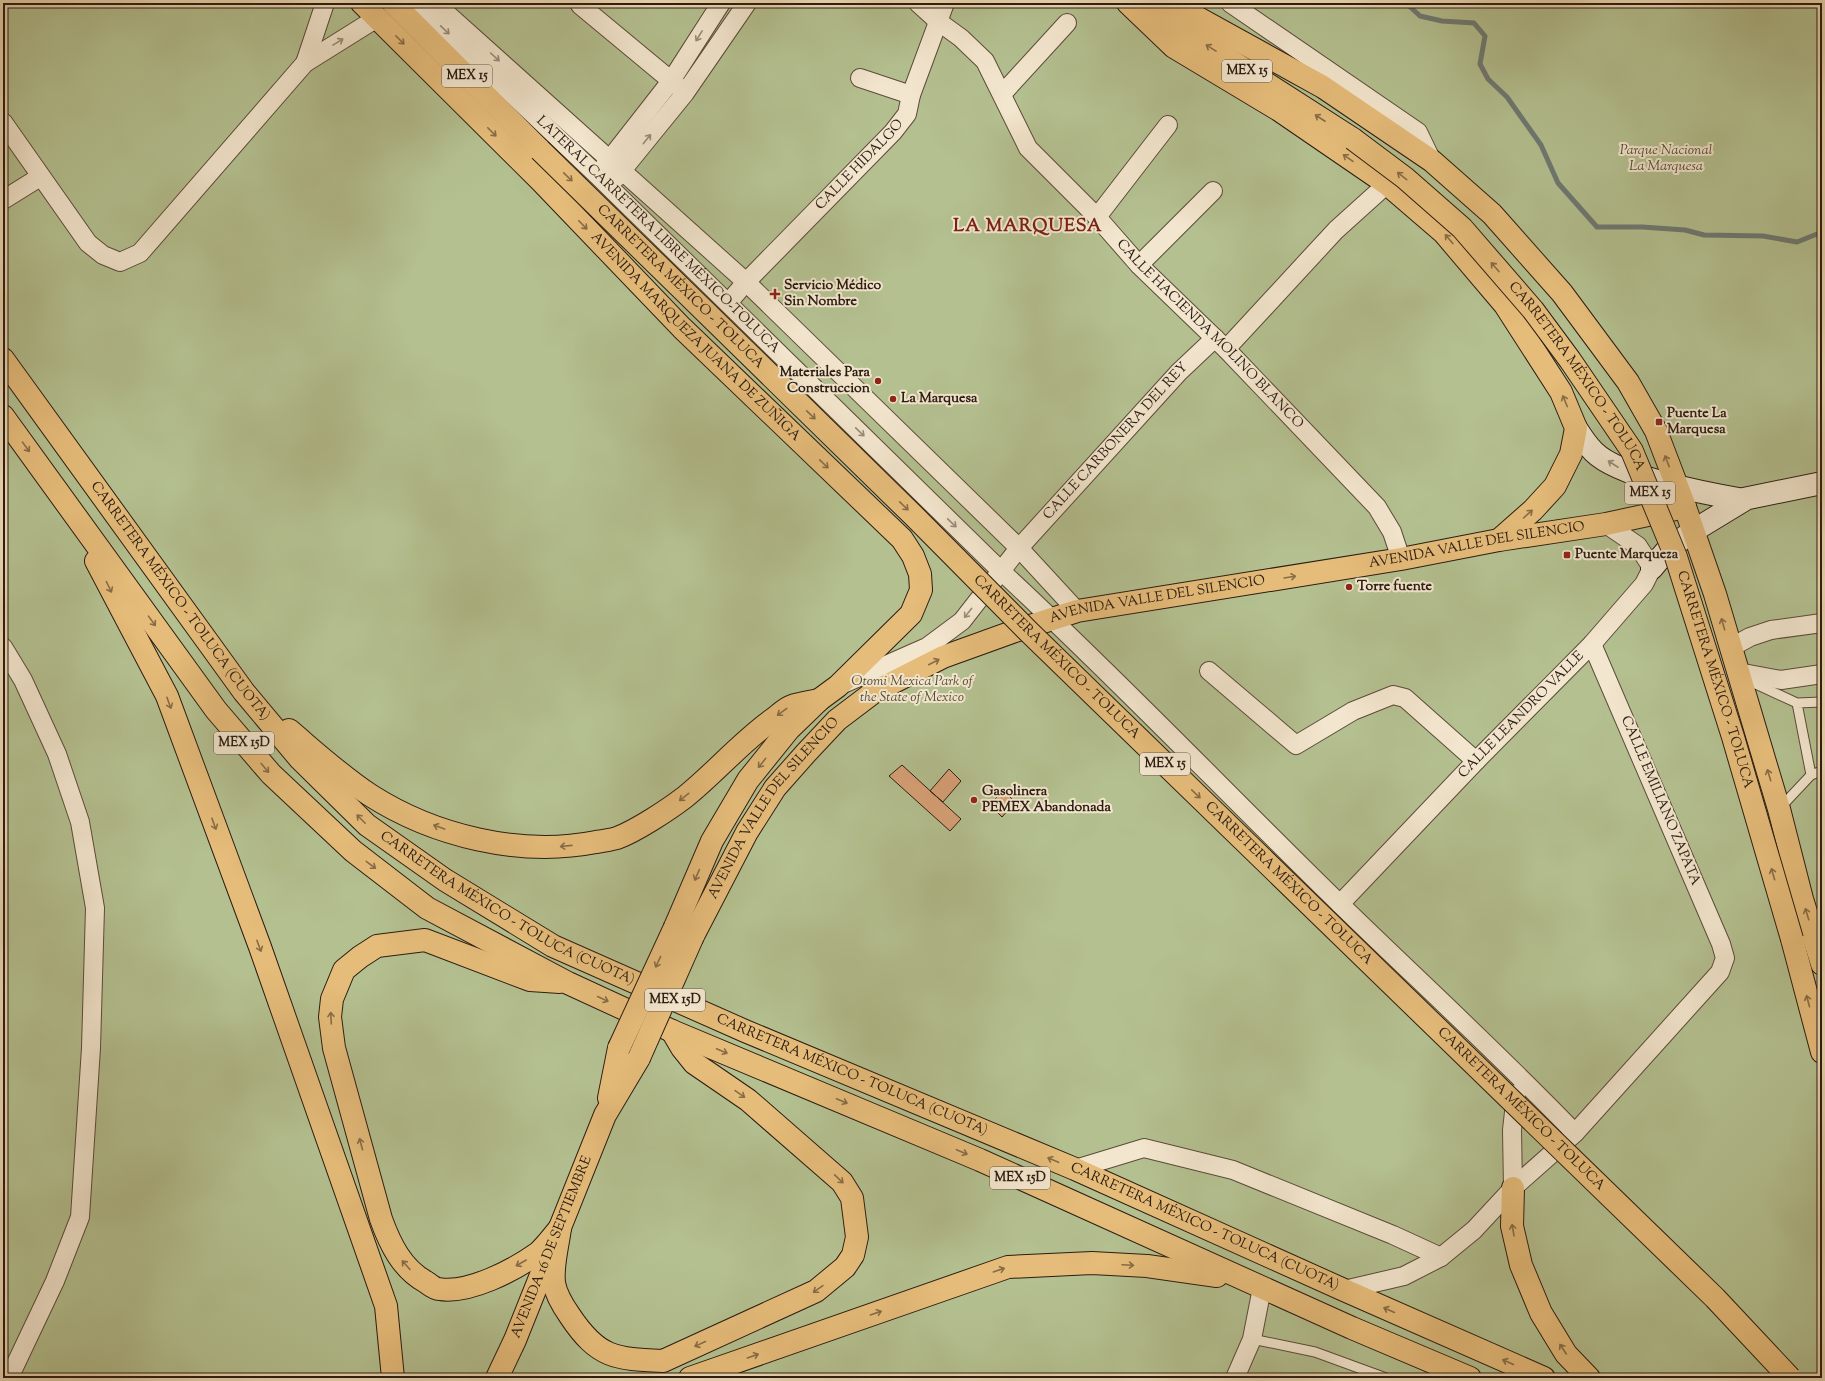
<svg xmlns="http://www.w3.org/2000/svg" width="1825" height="1381" font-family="'Sorts Mill Goudy',serif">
<rect width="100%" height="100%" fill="#edd9b4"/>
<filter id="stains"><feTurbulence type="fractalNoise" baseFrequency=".005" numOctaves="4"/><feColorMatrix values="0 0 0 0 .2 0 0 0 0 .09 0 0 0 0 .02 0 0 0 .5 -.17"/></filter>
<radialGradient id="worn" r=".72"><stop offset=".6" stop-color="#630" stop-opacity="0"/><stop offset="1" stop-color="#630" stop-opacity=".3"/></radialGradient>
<path fill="#b4c090" stroke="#6f6e51" d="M3 3H1822V1378H3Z"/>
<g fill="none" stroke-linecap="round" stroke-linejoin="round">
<path stroke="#6e7a74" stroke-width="5" d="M1406 3 1420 16 1442 21 1474 23 1485 36 1480 64 1488 79 1507 97 1541 145 1558 183 1597 227H1642L1685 230 1704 235 1763 236 1797 242 1822 232"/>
</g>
<path fill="#d9a177" stroke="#2a1c12" d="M902 765 961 819 950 831 889 776Z
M949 769 961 781 943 802 930 791Z
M1003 790 1015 802 1002 817 990 805Z"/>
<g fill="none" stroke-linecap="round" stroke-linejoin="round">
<defs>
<path id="lane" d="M1747 680 1797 703 1811 775 1780 808
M1797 703 1822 702
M1811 775 1822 771
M1252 1339 1315 1352 1386 1378"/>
<g id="street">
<path id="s1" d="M416 3 597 175 1001 571C1118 679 1227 794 1341 905 1419 981 1499 1054 1575 1133"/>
<path d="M435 3 746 282 1019 548 1077 611"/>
<path id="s2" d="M918 3 939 22 961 38 985 61 1028 148 1097 217 1139 265 1226 349 1377 507 1392 532 1401 559"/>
<path d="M1230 3 1418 132 1432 161"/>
<path d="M580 5 680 88"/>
<path d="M305 63 325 3"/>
<path d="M860 78 911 95"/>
<path d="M1003 93 1067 23"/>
<path d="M3 122 88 243 103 255 120 262 140 253 305 63 377 18"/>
<path d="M603 168 671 81 721 3"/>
<path d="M616 178 685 93 747 3"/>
<path d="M3 200 40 177"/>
<path d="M1097 217 1168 125"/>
<path d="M1139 265 1213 191"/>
<path id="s3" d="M728 303 746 282 893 132 907 114 911 95 945 3"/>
<path d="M1226 349 1336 230 1387 184"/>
<path d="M3 647 23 680 57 754 80 822 95 908 91 1048 80 1217 55 1281 9 1378"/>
<path d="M1730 648 1750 637 1771 630 1822 623"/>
<path d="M1209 671 1296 745 1353 711 1393 695 1405 698 1476 761"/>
<path d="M1738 672 1781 680 1822 674"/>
<path id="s4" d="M843 684 927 647 962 621 1019 548 1179 372 1215 338"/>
<path id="s5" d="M1340 904 1476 761 1592 644 1644 584 1652 568 1638 546 1606 524"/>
<path d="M1075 1169 1144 1148 1233 1170 1393 1235 1441 1257"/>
<path d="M1513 1188 1512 1130 1516 1094"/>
<path d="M1344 1290 1404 1276 1441 1257 1474 1230 1513 1188 1575 1133 1720 972 1725 958 1721 944 1592 644"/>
<path d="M1235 1378 1252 1339 1262 1288"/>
</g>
<path id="secondary" d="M1576 428C1581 436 1587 445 1594 452 1619 477 1708 494 1744 500
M1729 502 1822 483
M1652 568 1667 550 1693 531 1744 500"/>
<g id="primary">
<path id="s6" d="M362 3 540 180 682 328 902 539 913 556 920 574 921 590 911 614 838 686 819 700 789 729 748 780 712 841 675 927"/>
<path d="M393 3 540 150"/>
<path d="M1128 3 1174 47 1279 110 1387 184 1444 233 1505 305 1561 392 1576 428 1571 454 1555 486 1533 510 1499 540"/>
<path d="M1171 3 1323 87 1432 161 1492 214 1562 293 1628 382 1656 431 1685 507 1715 594 1779 809 1802 899 1822 964"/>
<path d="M1147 7 1353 139"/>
<path id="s7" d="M693 936 747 832 775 788 806 753 837 720 874 692 943 657 1015 631 1077 611 1401 559 1499 540 1606 524 1685 507"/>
<path d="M1792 939 1822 1052"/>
<path d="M609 1098 619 1048"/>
<path id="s8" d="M497 1378 515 1340 605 1115 639 1058"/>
</g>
<g id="highway">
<path id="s9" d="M3 359 244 692 300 759 367 825 445 880 553 946 745 1031 1075 1169 1344 1290 1544 1378"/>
<path d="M3 416 216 710 271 774 353 851 427 908 568 983 672 1031 980 1160 1352 1328 1470 1378"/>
<path d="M96 561 167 696 260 947 386 1306 393 1378"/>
<path d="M289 730C315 752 341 776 370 795 434 836 520 857 596 842 603 841 610 840 617 838 636 831 668 810 685 797 715 773 740 743 772 720 778 716 785 708 792 706 800 703 810 702 819 700"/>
<path d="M1513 1188 1512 1226 1521 1265 1541 1313 1566 1354 1589 1378"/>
<path d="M560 1228C553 1236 546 1246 538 1253 514 1270 469 1294 439 1289 435 1289 430 1285 426 1282 402 1269 390 1244 381 1219L334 1048 330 1017 332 999 344 970 360 957 377 946 425 940 530 980 560 982"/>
<path d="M560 1228C558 1245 552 1265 554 1283 556 1295 563 1306 570 1316 598 1358 615 1359 663 1361L816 1291 845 1267 853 1255 857 1237 852 1198 842 1182 748 1100 694 1063 682 1048 672 1031"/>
<path d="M690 1378 1008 1267 1092 1263 1147 1266 1217 1276"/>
</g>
</defs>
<use href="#lane" stroke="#5b4b3a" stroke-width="11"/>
<use href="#street" stroke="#5b4b3a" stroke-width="20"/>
<use href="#secondary" stroke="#2a1c12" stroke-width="24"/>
<use href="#primary" stroke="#2a1c12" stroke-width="24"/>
<use href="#highway" stroke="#2a1c12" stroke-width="24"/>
<use href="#lane" stroke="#f3e6ce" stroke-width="9"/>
<use href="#street" stroke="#f3e6ce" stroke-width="18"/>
<use href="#secondary" stroke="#f3e6ce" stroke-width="22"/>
<use href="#primary" stroke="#e6bc7a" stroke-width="22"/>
<use href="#highway" stroke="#e6bc7a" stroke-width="22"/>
<defs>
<g id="primary-bridge">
<path id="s10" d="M1353 139 1405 178 1462 228 1533 310 1570 360 1632 451 1676 557 1733 737 1792 939"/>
<path id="s11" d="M540 150 914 516 1028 631 1715 1298 1790 1378"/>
<path d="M619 1048 675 927"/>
<path d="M639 1058 693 936"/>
</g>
</defs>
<use href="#primary-bridge" stroke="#2a1c12" stroke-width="24" stroke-linecap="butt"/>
<use href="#primary-bridge" stroke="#e6bc7a" stroke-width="22"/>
</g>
<defs><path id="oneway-shaft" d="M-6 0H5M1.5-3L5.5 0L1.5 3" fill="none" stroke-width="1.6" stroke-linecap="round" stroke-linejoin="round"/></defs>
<g stroke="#998b79">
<use href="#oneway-shaft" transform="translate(445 30) rotate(44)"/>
<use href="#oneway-shaft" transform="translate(699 36) rotate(122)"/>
<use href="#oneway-shaft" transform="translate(338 42) rotate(-31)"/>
<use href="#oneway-shaft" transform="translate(495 57) rotate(42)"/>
<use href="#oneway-shaft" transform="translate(647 139) rotate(-51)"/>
<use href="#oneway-shaft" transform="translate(860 432) rotate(44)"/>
<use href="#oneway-shaft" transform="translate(1613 464) rotate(-147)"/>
<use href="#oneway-shaft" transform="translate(952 523) rotate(44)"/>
<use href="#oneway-shaft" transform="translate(968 613) rotate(128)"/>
</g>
<g stroke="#886c46">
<use href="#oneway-shaft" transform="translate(400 40) rotate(45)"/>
<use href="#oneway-shaft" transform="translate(1211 48) rotate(-148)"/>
<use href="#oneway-shaft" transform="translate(1320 118) rotate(-147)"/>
<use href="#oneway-shaft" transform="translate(492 132) rotate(45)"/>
<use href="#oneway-shaft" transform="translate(1348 158) rotate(-145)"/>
<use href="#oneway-shaft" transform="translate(1402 176) rotate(-142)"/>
<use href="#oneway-shaft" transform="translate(568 177) rotate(44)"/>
<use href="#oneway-shaft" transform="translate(583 225) rotate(46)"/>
<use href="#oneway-shaft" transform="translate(1449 239) rotate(-130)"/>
<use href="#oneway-shaft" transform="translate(1495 267) rotate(-131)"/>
<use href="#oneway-shaft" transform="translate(1565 401) rotate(-112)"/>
<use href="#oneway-shaft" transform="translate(811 415) rotate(44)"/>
<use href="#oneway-shaft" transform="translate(26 447) rotate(54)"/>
<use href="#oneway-shaft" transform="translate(1667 461) rotate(-111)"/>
<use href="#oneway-shaft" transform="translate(824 464) rotate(44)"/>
<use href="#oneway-shaft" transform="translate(904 506) rotate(44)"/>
<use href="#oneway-shaft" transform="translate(1528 514) rotate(-42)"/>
<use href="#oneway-shaft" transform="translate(1290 577) rotate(-9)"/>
<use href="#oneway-shaft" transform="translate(109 587) rotate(64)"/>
<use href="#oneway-shaft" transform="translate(152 621) rotate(54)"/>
<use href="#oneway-shaft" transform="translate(1723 624) rotate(-106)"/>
<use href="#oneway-shaft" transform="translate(934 662) rotate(-27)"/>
<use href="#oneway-shaft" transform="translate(169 703) rotate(70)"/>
<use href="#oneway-shaft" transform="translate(782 712) rotate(144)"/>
<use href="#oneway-shaft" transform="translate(762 763) rotate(129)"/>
<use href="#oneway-shaft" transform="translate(265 768) rotate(50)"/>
<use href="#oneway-shaft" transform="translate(1769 775) rotate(-107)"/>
<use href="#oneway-shaft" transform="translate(1196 794) rotate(44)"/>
<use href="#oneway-shaft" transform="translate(684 797) rotate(142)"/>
<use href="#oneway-shaft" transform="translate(361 819) rotate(-135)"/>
<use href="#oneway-shaft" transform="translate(214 824) rotate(70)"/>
<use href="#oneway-shaft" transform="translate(439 827) rotate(-160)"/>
<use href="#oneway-shaft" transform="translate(566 846) rotate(174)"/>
<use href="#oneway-shaft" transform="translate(371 865) rotate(37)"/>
<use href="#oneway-shaft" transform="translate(1773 874) rotate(-106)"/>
<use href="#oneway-shaft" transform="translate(697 875) rotate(114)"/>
<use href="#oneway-shaft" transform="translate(1807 914) rotate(-107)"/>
<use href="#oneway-shaft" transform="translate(259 946) rotate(70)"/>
<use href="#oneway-shaft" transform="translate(658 962) rotate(115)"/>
<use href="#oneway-shaft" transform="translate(603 999) rotate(25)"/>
<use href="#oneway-shaft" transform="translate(1808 1001) rotate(-105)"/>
<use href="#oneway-shaft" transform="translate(331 1018) rotate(-93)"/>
<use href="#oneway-shaft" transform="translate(722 1051) rotate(23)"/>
<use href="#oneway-shaft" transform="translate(740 1094) rotate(35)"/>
<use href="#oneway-shaft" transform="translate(842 1101) rotate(23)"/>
<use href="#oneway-shaft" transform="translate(361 1144) rotate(-105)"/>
<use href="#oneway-shaft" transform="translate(962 1152) rotate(23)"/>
<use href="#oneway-shaft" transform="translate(1053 1160) rotate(-157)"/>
<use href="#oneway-shaft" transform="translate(839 1179) rotate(44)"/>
<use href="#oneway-shaft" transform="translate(1513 1230) rotate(-100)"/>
<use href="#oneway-shaft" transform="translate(521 1263) rotate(150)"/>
<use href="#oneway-shaft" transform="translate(406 1265) rotate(-132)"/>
<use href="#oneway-shaft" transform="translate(1128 1265) rotate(3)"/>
<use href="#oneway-shaft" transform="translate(999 1270) rotate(-19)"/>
<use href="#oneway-shaft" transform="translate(818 1289) rotate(145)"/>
<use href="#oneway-shaft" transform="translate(1389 1310) rotate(-156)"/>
<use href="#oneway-shaft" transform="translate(876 1313) rotate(-19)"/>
<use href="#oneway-shaft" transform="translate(700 1344) rotate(155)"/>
<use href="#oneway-shaft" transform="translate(1563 1349) rotate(-123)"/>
<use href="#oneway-shaft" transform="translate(753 1356) rotate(-19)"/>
<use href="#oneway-shaft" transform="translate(1508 1362) rotate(-156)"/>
</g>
<g fill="#8f2418" stroke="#f3e6ce" stroke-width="1.5">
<path d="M773 288h4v4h4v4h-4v4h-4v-4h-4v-4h4z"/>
<circle cx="878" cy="381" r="4"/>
<circle cx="893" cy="399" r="4"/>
<rect x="1655" y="418" width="8" height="8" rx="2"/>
<rect x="1563" y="551" width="8" height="8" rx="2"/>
<circle cx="1349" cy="587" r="4"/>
<circle cx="974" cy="800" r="4"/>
</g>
<g text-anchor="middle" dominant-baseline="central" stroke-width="4" stroke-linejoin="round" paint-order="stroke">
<g fill="#f3e6ce" stroke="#66594a" stroke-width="1">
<rect x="1222" y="60" width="50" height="22" rx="3"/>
<rect x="442" y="65" width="50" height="22" rx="3"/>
<rect x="1625" y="482" width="50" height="22" rx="3"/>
<rect x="214" y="732" width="60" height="22" rx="3"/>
<rect x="1140" y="753" width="50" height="22" rx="3"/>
<rect x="645" y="989" width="60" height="22" rx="3"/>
<rect x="990" y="1167" width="60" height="22" rx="3"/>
</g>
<g font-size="13" font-weight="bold" fill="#2a1c12">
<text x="1247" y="71">MEX 15</text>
<text x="467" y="76">MEX 15</text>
<text x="1650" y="493">MEX 15</text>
<text x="244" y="743">MEX 15D</text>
<text x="1165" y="764">MEX 15</text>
<text x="675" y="1000">MEX 15D</text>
<text x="1020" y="1178">MEX 15D</text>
</g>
<g font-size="14" font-style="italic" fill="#534d38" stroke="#f3e6ce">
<text x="1666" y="151">Parque Nacional<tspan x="1666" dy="16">La Marquesa</tspan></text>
<text x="912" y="682">Otomi Mexica Park of<tspan x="912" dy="16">the State of Mexico</tspan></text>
</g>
<g font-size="14" fill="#2a1c12" stroke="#f3e6ce">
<text stroke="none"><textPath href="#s3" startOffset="191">CALLE HIDALGO</textPath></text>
<text stroke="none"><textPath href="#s1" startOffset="335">LATERAL CARRETERA LIBRE MÉXICO-TOLUCA</textPath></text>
<text stroke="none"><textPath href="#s11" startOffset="196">CARRETERA MÉXICO - TOLUCA</textPath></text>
<text stroke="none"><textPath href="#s2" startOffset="446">CALLE HACIENDA MOLINO BLANCO</textPath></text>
<text stroke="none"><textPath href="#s6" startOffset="472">AVENIDA MARQUEZA JUANA DE ZUÑIGA</textPath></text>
<text stroke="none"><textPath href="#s10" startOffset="329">CARRETERA MÉXICO - TOLUCA</textPath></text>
<text stroke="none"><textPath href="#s4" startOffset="372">CALLE CARBONERA DEL REY</textPath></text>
<text stroke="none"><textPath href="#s7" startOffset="932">AVENIDA VALLE DEL SILENCIO</textPath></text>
<text stroke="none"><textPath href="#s9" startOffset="300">CARRETERA MÉXICO - TOLUCA (CUOTA)</textPath></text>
<text stroke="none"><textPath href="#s7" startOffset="608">AVENIDA VALLE DEL SILENCIO</textPath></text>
<text stroke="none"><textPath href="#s11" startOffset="724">CARRETERA MÉXICO - TOLUCA</textPath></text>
<text stroke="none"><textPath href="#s10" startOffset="665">CARRETERA MÉXICO - TOLUCA</textPath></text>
<text stroke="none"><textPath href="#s5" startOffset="262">CALLE LEANDRO VALLE</textPath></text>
<text transform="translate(1660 801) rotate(67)">CALLE EMILIANO ZAPATA</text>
<text stroke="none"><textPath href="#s7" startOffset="152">AVENIDA VALLE DEL SILENCIO</textPath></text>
<text stroke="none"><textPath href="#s11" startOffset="1048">CARRETERA MÉXICO - TOLUCA</textPath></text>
<text stroke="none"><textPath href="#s9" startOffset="756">CARRETERA MÉXICO - TOLUCA (CUOTA)</textPath></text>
<text stroke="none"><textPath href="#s9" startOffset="1140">CARRETERA MÉXICO - TOLUCA (CUOTA)</textPath></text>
<text stroke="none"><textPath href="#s11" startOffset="1372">CARRETERA MÉXICO - TOLUCA</textPath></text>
<text stroke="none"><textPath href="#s9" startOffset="1524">CARRETERA MÉXICO - TOLUCA (CUOTA)</textPath></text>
<text stroke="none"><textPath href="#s8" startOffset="142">AVENIDA 16 DE SEPTIEMBRE</textPath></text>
</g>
<g font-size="14" font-weight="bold" fill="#2a1c12" stroke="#f3e6ce" text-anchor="start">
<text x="784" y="286">Servicio Médico<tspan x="784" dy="16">Sin Nombre</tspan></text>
<text x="870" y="373" text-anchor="end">Materiales Para<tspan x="870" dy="16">Construccion</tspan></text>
<text x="901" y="399">La Marquesa</text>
<text x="1667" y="414">Puente La<tspan x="1667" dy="16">Marquesa</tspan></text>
<text x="1575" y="555">Puente Marqueza</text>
<text x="1357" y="587">Torre fuente</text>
<text x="982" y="792">Gasolinera<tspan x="982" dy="16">PEMEX Abandonada</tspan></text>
</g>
<g font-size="18" font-weight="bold" letter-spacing="1" fill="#7a1f14" stroke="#f3e6ce">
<text x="1028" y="227">LA MARQUESA</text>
</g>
</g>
<rect width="1825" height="1381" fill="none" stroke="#edd9b4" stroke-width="16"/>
<rect x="4" y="4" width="1817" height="1373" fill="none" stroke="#2a1c12" stroke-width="2"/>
<rect x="8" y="8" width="1809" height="1365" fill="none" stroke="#2a1c12"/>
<rect width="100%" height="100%" filter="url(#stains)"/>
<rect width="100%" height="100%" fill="url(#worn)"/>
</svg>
